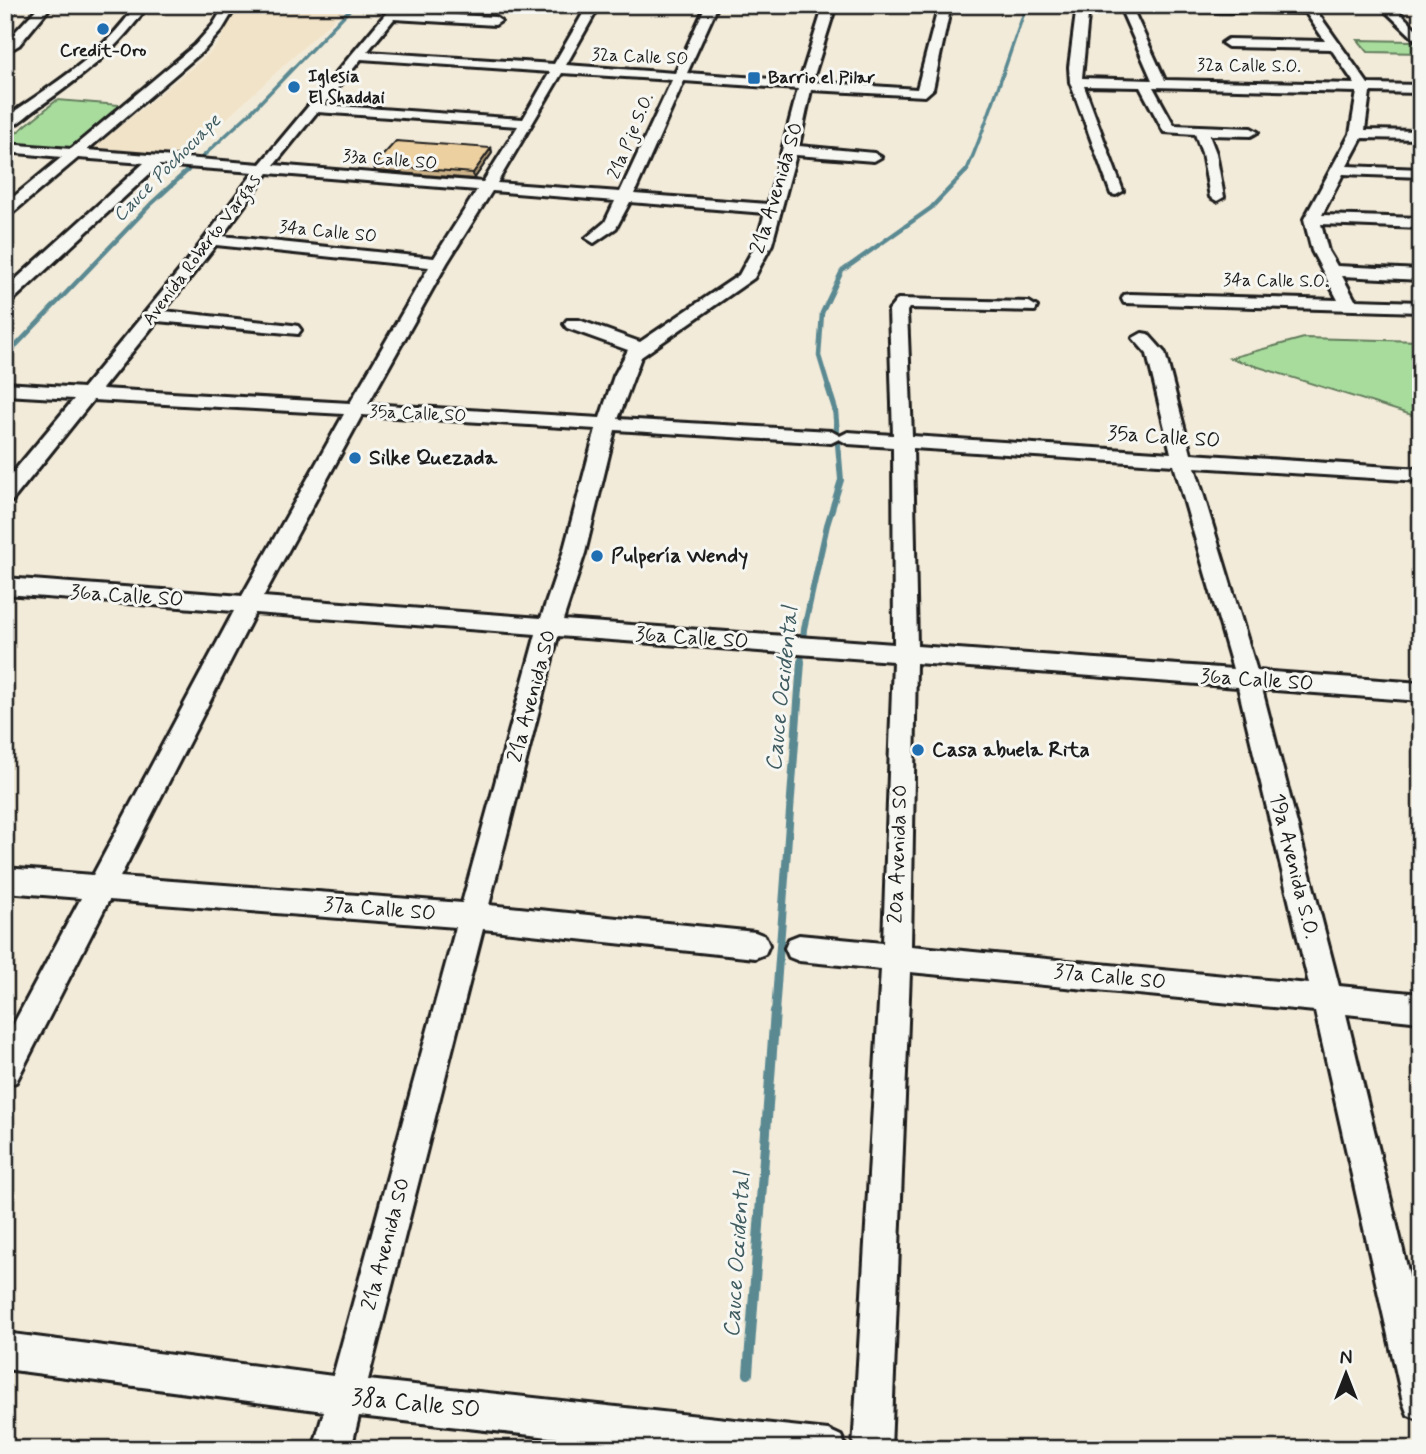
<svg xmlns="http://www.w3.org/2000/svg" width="1426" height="1454" font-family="Mynerve,sans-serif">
<rect width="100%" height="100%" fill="#f3ebd9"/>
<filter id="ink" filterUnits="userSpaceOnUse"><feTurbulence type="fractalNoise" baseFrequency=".0143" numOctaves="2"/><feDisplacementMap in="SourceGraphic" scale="14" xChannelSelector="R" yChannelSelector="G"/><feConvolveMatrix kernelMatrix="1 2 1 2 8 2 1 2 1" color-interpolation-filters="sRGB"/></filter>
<g filter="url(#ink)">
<path fill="#f1e3c8" d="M239 5H349L183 159 91 150 204 58 218 44Z"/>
<path fill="#a8dc9d" stroke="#627c5c" stroke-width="2" d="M1358 40 1413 41 1421 53 1368 52Z
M57 100 120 105 69 149 5 142Z
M1304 338 1421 341V418L1230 358Z"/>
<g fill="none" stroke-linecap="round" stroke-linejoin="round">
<path stroke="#5a8992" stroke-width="3.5" d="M186 172 250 113 354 5
M966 172C990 118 1006 61 1027 5"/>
<path stroke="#5a8992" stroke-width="4.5" d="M5 357 151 204 188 170
M829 389 819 356 822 313 842 271 931 208 967 170"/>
<path stroke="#5a8992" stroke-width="6" d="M801 664 804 629 827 525 841 480 835 409 828 387"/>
<path stroke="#5a8992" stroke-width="8" d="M775 1013 801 662"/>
<path stroke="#5a8992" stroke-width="10" d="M748 1374 775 1011"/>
<defs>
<path id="minor" d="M40 5H52L19 45 5 53V43Z
M136 5H148C119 49 79 79 37 108 27 115 17 126 5 129V118C52 85 104 54 136 5Z
M225 5H237L222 30 204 50 87 150 260 164 393 5H405L399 12 495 17 501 21 495 25 394 19 367 52 554 64 588 5H600L566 65 675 73 706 5H718L687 73 800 81 824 5H836L812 82 917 89 939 5H951L933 89 925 96 811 90 799 146 874 153 881 157 874 161 796 155 772 244 754 278 641 357 618 419 831 431 840 436 848 432 893 435 889 310 898 299 1029 302 1037 307 1035 311 909 308 907 311 912 436 1171 453 1147 354 1133 338 1142 333 1148 334 1165 353 1191 454 1421 469V481L1195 467 1257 671 1421 683V701L1262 689 1339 986 1421 994V1022L1346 1014 1421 1325V1420L1408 1415 1403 1402 1315 1011 910 972 891 1449H853L881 969 799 961 789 957 785 948 789 939 799 935 883 943 893 661 558 636 489 905 755 932 765 936 769 945 765 954 755 958 483 929 368 1380 828 1430 841 1436 847 1449H657L359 1416 351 1449H313L324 1411 5 1369V1333L333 1376 456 927 109 900 16 1082 5 1086V1040L81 898 5 892V868L93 875 234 611 5 594V578L242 596 344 414 93 400 12 501 5 503V482L74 399 5 395V383L83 388 190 258 254 172 159 165 11 302 5 303V289L144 163 78 158 10 215 5 217V204L62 157 5 152V144L71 149 195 45 213 25ZM361 59 550 72 523 119 324 105ZM562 73 672 80 620 192 497 183ZM684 81 798 89 768 204 634 194ZM317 112 518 126 483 182 274 165ZM268 173 477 190 434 258 222 236ZM492 191 615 201 605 222 586 238 594 243 616 228 630 202 765 213 756 244 739 275 640 342 579 320H567L564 324 567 328 628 350 614 376 600 418 368 404 447 263ZM216 245 429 267 350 403 102 389 157 321 298 334 301 330 298 326 292 325 164 311ZM362 415 596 429 563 553 541 618 263 597ZM615 430 831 443 839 439 848 444 893 447 894 644 563 620 585 553ZM913 448 1174 465 1233 669 917 646ZM255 613 536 634 462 903 120 877ZM916 663 1238 687 1309 984 911 946Z
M1077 5H1089L1082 78 1152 80 1119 5H1312L1368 84 1421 85V93L1370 92 1365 130 1421 131V139L1362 138 1347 166 1421 169V177L1343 174 1322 215 1421 218V228L1321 224 1328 251 1337 266 1421 270V280L1342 276 1355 300 1421 302V312L1124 303 1122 299 1124 295 1130 294 1338 300 1312 251 1304 219 1350 134 1357 92 1153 87 1174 125 1251 128 1258 132 1251 136 1209 135 1216 153 1224 197 1217 201 1210 197 1202 153 1195 134 1164 132 1140 87 1084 86 1123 191 1116 195 1111 194 1070 82 1069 67ZM1133 10 1306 13 1325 41 1228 39 1222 43 1228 47 1331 49 1355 84 1165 80Z
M1379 5H1392L1421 34V45Z"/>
</defs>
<use href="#minor" stroke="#1c1c1c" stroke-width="6"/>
<use href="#minor" fill="#f6f6f2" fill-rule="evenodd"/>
</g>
<path fill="#ccb38a" stroke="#1c1c1c" stroke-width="2" d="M491 148 492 153 474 179 375 171 374 165Z"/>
<path fill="#a69270" stroke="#1c1c1c" stroke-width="2" d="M5 5H24L5 20Z
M491 148 492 153 474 179 473 173Z"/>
<path fill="#edd0a0" stroke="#1c1c1c" stroke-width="2" d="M396 141 491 148 473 173 374 165Z"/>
</g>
<g fill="#1f6fb2" stroke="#f6f6f2" stroke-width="2.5">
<circle cx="103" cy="29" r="7"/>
<rect x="747" y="71" width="14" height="14" rx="3.5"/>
<circle cx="294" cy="87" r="7"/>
<circle cx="355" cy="458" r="7"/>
<circle cx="597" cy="556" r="7"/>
<circle cx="918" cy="750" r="7"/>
</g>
<g text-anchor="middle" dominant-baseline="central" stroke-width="6" stroke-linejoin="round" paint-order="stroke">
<g font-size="18" font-weight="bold" fill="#1c1c1c" stroke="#f6f6f2" text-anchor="start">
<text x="103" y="51" text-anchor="middle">Credit-Oro</text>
<text x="308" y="77">Iglesia<tspan x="308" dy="21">El Shaddai</tspan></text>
<text x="768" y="78">Barrio el Pilar</text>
</g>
<g font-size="18" fill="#1c1c1c" stroke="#f6f6f2">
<text transform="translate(640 57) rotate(3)">32a Calle SO</text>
<text transform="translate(1249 66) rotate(1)">32a Calle S.O.</text>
<text transform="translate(631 136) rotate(-67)">21a Pje S.O.</text>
<text transform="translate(390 160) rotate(5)">33a Calle SO</text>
<text transform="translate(328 232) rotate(6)">34a Calle SO</text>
<text transform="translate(202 250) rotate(-53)">Avenida Roberto Vargas</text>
<text transform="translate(1276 281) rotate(1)">34a Calle S.O.</text>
<text transform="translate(418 414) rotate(3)">35a Calle SO</text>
</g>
<g font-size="19" font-style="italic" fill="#405c61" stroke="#f6f6f2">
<text transform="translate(167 168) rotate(-45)">Cauce Pochocuape</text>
</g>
<g font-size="21" fill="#1c1c1c" stroke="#f6f6f2">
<text transform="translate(777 188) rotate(-73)">21a Avenida SO</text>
<text transform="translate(1164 437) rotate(4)">35a Calle SO</text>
<text transform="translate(127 596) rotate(4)">36a Calle SO</text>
<text transform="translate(692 638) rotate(4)">36a Calle SO</text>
<text transform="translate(1257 680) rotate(4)">36a Calle SO</text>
<text transform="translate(532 696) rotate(-75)">21a Avenida SO</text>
<text transform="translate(898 854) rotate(-88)">20a Avenida SO</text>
<text transform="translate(1294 866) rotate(76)">19a Avenida S.O.</text>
<text transform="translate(380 909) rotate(5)">37a Calle SO</text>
<text transform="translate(1110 977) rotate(6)">37a Calle SO</text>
<text transform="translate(386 1244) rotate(-75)">21a Avenida SO</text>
</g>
<g font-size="21" font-weight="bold" fill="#1c1c1c" stroke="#f6f6f2" text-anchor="start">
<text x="369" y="458">Silke Quezada</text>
<text x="611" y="556">Pulpería Wendy</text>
<text x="932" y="750">Casa abuela Rita</text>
</g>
<g font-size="23" font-style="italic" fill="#405c61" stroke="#f6f6f2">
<text transform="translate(783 689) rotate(-84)">Cauce Occidental</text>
<text transform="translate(738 1255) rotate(-86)">Cauce Occidental</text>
</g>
<g font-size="24" fill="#1c1c1c" stroke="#f6f6f2">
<text transform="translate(416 1404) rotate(6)">38a Calle SO</text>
</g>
</g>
<rect width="1426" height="1454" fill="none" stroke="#f6f6f2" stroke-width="28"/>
<rect x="14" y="14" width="1398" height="1426" fill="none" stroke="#1c1c1c" stroke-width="2.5" filter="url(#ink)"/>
<g transform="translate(1346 1374)" stroke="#f6f6f2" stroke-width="5" paint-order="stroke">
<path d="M0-5L12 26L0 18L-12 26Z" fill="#1c1c1c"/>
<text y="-10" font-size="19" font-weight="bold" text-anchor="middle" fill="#1c1c1c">N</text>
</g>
</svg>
